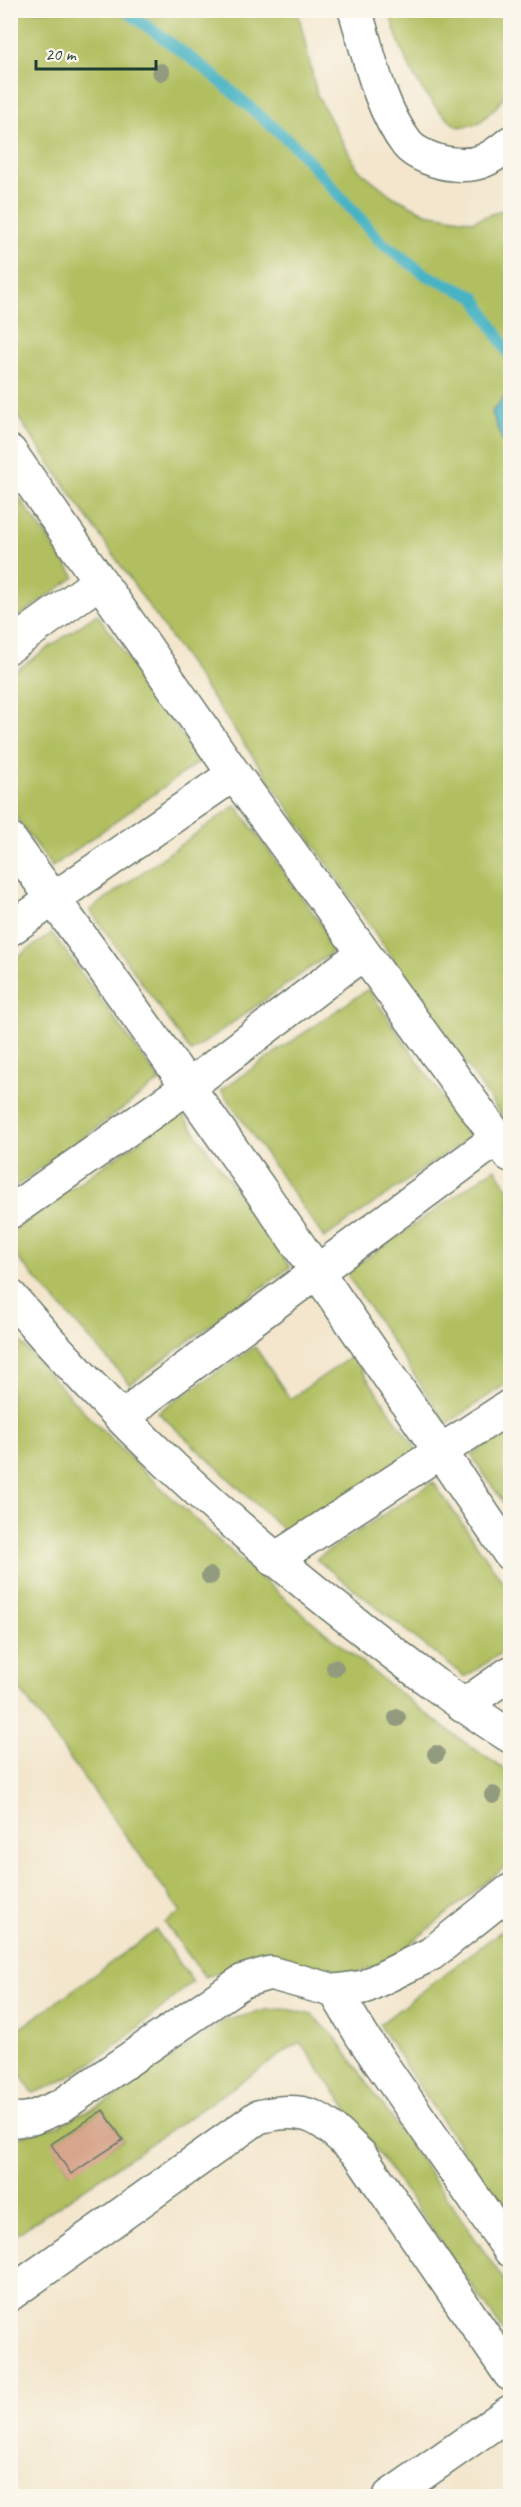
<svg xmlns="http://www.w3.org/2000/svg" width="521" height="2507" font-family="Caveat,sans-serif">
<rect width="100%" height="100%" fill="#fbf7ec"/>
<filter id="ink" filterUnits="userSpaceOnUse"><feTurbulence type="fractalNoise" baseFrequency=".0167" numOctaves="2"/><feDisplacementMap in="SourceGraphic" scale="12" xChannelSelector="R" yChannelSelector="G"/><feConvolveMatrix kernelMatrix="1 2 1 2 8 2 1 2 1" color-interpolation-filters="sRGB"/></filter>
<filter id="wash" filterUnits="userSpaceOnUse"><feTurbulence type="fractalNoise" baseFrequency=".008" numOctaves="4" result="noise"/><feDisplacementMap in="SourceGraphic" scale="24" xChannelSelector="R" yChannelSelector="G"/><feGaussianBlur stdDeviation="1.35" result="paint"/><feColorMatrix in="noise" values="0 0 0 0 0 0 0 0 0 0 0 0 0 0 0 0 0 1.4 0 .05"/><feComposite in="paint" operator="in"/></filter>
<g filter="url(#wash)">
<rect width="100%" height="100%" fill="#f3e6cd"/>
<path fill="#b1bf61" stroke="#687e4a" stroke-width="1.5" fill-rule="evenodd" d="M10 11H298L317 95 358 169 392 196 426 213 473 221 510 207V390L492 412 502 441 510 449V1128L11 407Z
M389 11H510V86L498 105 478 124 458 127C420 100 401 55 389 11Z
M11 486 75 577 11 622H10Z
M97 614 200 761 52 867 11 810V674Z
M236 805 338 948 191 1052 90 910Z
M52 933 160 1081 11 1190V962Z
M368 989 470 1137 324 1238 221 1090Z
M181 1112 290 1267 130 1384 11 1251 10 1231Z
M495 1168 510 1191V1381L447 1424 346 1273Z
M10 1330C98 1433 198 1525 301 1612 369 1669 436 1725 510 1773V1863L391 1959 364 1971 334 1974 241 1965 205 1977 165 1923 181 1912 11 1677Z
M255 1347 290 1399 352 1356 418 1452 290 1536 158 1412Z
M510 1429V1512L471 1455Z
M433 1482 510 1592V1647L465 1677 316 1559Z
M510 1924V2218L430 2103 379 2025Z
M156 1930 193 1982C145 2020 92 2074 33 2093L11 2060V2035Z
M286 2009 312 2015 336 2038 510 2289V2340L300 2042 11 2238V2198H14L11 2139 60 2125 114 2098 224 2021 266 2010ZM103 2110 123 2140 70 2173 52 2144Z"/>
<path fill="#47b3c3" stroke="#33787c" stroke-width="1.5" d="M510 390V449L502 441 492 412Z"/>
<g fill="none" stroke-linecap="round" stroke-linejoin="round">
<path stroke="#47b3c3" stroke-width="12" d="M125 10 207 70 296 147 381 242 426 275 475 297 510 356"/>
</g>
<g id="blocks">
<path fill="#d7a58c" d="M103 2110 123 2140 71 2174 51 2144Z
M10 2175H12L14 2198H10Z"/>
</g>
</g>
<g filter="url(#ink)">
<use href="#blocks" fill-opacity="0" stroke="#69786a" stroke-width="1.5"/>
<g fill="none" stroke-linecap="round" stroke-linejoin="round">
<defs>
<path id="minor" d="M355 10C369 54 379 107 407 144 416 155 439 163 453 164 478 167 491 159 510 143
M10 452 234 774 510 1155
M10 646 100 581
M10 840C183 1074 347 1314 510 1554
M10 929 234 774
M10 1212 189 1086 362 954
M10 1296C115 1420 228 1524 356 1624 406 1663 456 1702 510 1736
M124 1419 145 1399 499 1137
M274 1560 510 1406
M463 1706 510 1673
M335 1991 362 2036 510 2250
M10 2121 32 2118 61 2106 243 1981 270 1973 335 1991 364 1987 431 1954 510 1891
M10 2294 258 2117C312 2103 324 2121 361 2156L510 2374
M390 2496 510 2412"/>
</defs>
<use href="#minor" stroke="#69786a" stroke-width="36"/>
<use href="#minor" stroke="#fff" stroke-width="33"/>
</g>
<g fill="#939b7f">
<circle cx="161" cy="72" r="9"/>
<circle cx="210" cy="1576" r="9"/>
<circle cx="335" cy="1668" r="9"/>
<circle cx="397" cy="1718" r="9"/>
<circle cx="436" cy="1754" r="9"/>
<circle cx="493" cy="1795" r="9"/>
</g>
</g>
<rect width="521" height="2507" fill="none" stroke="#fbf7ec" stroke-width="36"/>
<path d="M36 60v9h120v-9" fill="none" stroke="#1f3d34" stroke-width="3"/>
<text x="45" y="60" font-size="18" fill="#1f3d34" stroke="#fbf7ec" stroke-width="4.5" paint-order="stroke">20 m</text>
</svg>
